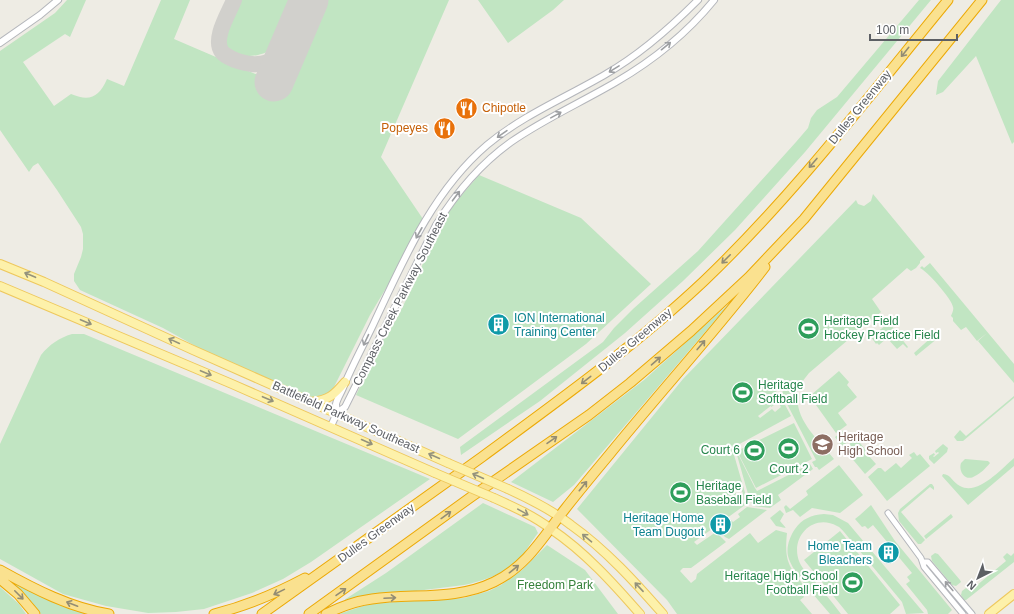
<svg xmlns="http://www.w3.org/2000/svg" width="1014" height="614" font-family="Helvetica,sans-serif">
<rect width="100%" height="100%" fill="#eeece4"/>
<path fill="#c1e5c2" d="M67 0H86L70 37 65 34 23 62 54 106 71 94C90 102 99 97 107 79L124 86 161 0H190L174 39 286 87 324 0H449L381 157 423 219 395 273 370 315 332 391 328 394 315 398 295 391 199 348 163 328 80 290 74 281V274L81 257 83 249V234L81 227 57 190 38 163 33 166 29 172 0 130V51L55 13Z
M239 0H295C290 11 285 23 280 34 279 38 278 43 275 46 264 59 226 62 223 40 222 31 235 10 239 0Z
M478 0H564L553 10 508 43Z
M919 0H931L805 152 735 230 683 281 625 333 540 401 461 455 460 447 603 342 614 328 633 309 698 251 796 142 808 128 811 118 817 110 837 97Z
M1001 0H1014V142L1012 144 976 56 943 92 936 95 938 81Z
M479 175 581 218 651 284 586 344 458 439 356 395 381 343 396 320 418 276 434 235 453 205Z
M873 194 925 257 920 261V263L916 268 911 271 907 268 872 299 881 312 809 373 802 382 799 388 784 398 781 394 783 391 778 385 774 388 782 400 771 407V406L779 400 778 396 777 401 758 416 760 418 772 409 775 412 781 407 779 404 783 401 791 416 732 448 748 503H746L740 495 743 493 738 486 733 490 745 505 694 542 697 545 716 532 726 542 691 568H683L680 571 691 583 696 579 697 574 750 533 758 543 776 530 787 533C784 562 789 567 807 589L802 593 804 597 800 600 812 614H677L667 600 577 509 683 379 856 200 858 204 864 206 871 201Z
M930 263 1014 364V383L978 341 987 333 977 341 966 327 961 330 953 321V318L951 316C952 313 954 310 953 307 952 299 926 270 920 268L922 266 924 268Z
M730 303 574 485 553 502 511 482 644 380Z
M886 325H891L908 347 907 348 903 344 897 349 887 338 879 345 877 343 876 344 871 337Z
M72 334H84L430 479 311 562 283 579 252 593 204 609 176 612 148 613 106 606 63 594 0 559V444L41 355C50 344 59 338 72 334Z
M934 335 938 338 916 356 914 353Z
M839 371 849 382 847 385 857 397 838 413 847 425 836 433 811 398V395Z
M798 391C793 419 818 439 834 459L819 470 817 467H815L812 462 816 460 785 400Z
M1014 396V398L963 441H957L954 437 960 430 966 436Z
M794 423 812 459 756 488 737 451Z
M844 430 852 439 842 446 835 437Z
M856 438 869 454 868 455 876 464 865 474 844 449Z
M943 444 948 448 947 452 934 464 929 459V456L934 453 935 455 933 456 934 457 939 453 938 452 936 453 935 451Z
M735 448 755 488 757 491 810 464 813 469 778 495 781 500 770 508 753 506 750 501Z
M914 452 917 456 920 454 930 466 887 501 868 477 878 468H881L885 472 896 463 901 468 912 458 909 455Z
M1014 458V466L968 505 942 476 943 474C951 474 953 483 960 486 978 496 1001 469 1014 458Z
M965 459 988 461 990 463C986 468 980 474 975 476 966 482 958 472 961 463Z
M839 465 863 495 840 513 812 508 800 517 793 510 786 513 784 507 786 505 790 509 808 495 806 491Z
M930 484H932L934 487V490L930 487 901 512 925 540 921 544H918L899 521 898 513 900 509Z
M483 503 535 527 538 533C531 542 524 555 515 563 501 575 482 581 464 585L344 600 386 573Z
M871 505 895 541 952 610 948 614H928L927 610 906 584 910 581 907 577 912 573 897 555 898 553 889 542 888 543 873 525 868 529 865 526 862 527 855 519 860 515Z
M747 507 767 510 729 539 725 537 717 529 730 519 733 522 740 517 738 514Z
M780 510 784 514 780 521 786 528 776 526 770 518Z
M824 514 833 515 848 523 924 613 906 614 902 602 844 532C842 530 840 527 837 526 814 513 790 536 799 561 801 567 807 573 812 578 822 590 832 602 841 614H830C819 600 792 573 788 556 786 547 790 536 795 529 802 519 811 515 824 514Z
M951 514 953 517 926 539 924 536Z
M840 531 900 605 890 614H848L804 560Z
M547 545 585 570 618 614H339L366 605 379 603 464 598 489 591 501 585 522 570Z
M935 553 938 554 960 580 961 582 956 586 952 585 932 561 931 556Z
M1007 553 1011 556 1014 553V562L966 600H964L961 595 962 591 966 588 970 591 1006 561 1003 557Z
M12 582 41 595 90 614H41Z
M0 587 19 604 26 614H0Z"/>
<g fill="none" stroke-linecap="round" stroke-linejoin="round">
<path stroke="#d1d0cc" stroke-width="16" d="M234 0C229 13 212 39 222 52 225 56 231 58 235 60 247 64 256 66 268 62"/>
<path stroke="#d1d0cc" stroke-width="39" d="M274 82 309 0"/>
<defs>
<path id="minor" d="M888 513 921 558 924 567 963 614
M923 562H928L972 614"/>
<path id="tertiary" d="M0 43 40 15 58 0
M337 413C337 411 336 407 336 404 337 399 341 393 343 388 352 366 363 346 373 325 403 261 432 192 487 145 523 115 567 97 606 74 641 54 670 28 698 0
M331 426 337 413 345 407 436 225C456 193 480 164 511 142 544 119 582 102 616 82 652 61 688 32 714 0"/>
<path id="primary" d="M0 264 44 282 193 350 448 463
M0 286 232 384 435 473
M311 402C329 400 334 395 345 382
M508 489C530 499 552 510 571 525 606 550 635 582 663 614
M494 498C514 507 534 516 551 529 585 552 613 583 640 614
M989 614 1014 594"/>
<path id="motorway" d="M0 570C34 589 71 608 109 614
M0 579 18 594 35 614
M214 614C246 606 275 594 305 578
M262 614C336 562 409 509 482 457 558 401 635 346 704 281 793 196 870 95 948 0
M309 614 471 497 589 415 630 383 691 331 749 277 804 219 982 0
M326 614C340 607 356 601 372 599 413 593 455 601 494 582 527 566 543 537 565 509 579 491 594 473 609 455 660 392 716 331 765 267"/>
</defs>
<use href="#minor" stroke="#b4b6bb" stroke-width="7"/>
<use href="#tertiary" stroke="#b4b6bb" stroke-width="8"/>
<use href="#primary" stroke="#eec85d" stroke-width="10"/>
<use href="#motorway" stroke="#eca906" stroke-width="11"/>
<use href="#minor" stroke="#fff" stroke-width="5"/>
<use href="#tertiary" stroke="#fff" stroke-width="6"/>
<use href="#primary" stroke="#fdf1aa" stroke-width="8"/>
<use href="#motorway" stroke="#fae18f" stroke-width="9"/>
<defs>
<path id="primary-bridge" d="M448 463 508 489
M435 473 494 498"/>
</defs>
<use href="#primary-bridge" stroke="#eec85d" stroke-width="10" stroke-linecap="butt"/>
<use href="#primary-bridge" stroke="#fdf1aa" stroke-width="8"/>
</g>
<defs><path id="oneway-shaft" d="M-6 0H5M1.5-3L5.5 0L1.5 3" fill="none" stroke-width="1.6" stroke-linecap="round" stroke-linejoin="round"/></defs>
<g stroke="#9d9fa2">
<use href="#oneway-shaft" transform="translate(666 46) rotate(-39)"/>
<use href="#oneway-shaft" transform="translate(614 69) rotate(148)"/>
<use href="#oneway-shaft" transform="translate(556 115) rotate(-29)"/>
<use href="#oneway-shaft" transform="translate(502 134) rotate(145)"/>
<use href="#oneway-shaft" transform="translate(456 196) rotate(-53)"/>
<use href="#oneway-shaft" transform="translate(419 233) rotate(119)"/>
<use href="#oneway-shaft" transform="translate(366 340) rotate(115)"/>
<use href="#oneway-shaft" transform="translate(949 586) rotate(-130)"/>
</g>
<g stroke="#938c73">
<use href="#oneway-shaft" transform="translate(905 52) rotate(129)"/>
<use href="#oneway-shaft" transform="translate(813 163) rotate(131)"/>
<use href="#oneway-shaft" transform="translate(726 259) rotate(135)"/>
<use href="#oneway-shaft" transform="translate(701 345) rotate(-50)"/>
<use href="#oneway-shaft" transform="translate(656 361) rotate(-41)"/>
<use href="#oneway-shaft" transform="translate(586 380) rotate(142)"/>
<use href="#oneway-shaft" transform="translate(552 440) rotate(-35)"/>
<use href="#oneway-shaft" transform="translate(583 486) rotate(-51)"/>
<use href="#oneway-shaft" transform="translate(446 515) rotate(-36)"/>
<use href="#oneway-shaft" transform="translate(514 569) rotate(-39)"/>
<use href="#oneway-shaft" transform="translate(279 592) rotate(154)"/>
<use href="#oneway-shaft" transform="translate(341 592) rotate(-35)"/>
<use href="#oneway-shaft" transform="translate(19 595) rotate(45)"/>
<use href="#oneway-shaft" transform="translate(390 598) rotate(-3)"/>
<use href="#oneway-shaft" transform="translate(72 604) rotate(-159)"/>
</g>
<g stroke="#94927c">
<use href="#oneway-shaft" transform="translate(30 275) rotate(-157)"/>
<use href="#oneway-shaft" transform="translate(86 322) rotate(23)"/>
<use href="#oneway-shaft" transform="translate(174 341) rotate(-155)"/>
<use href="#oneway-shaft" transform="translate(206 373) rotate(23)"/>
<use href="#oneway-shaft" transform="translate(268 399) rotate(23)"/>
<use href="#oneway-shaft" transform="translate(367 442) rotate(24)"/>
<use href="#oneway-shaft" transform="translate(434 456) rotate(-156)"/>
<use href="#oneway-shaft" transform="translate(478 476) rotate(-156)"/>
<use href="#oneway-shaft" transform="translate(523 512) rotate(29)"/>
<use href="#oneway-shaft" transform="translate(587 538) rotate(-140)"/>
<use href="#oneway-shaft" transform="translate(639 587) rotate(-133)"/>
</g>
<defs>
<symbol id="restaurant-disc" viewBox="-11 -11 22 22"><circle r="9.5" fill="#e8710a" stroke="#fff"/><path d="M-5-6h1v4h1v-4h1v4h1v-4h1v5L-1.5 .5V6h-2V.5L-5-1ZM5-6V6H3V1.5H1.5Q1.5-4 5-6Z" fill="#fff"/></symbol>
<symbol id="building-disc" viewBox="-11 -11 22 22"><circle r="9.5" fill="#0f9aa8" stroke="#fff"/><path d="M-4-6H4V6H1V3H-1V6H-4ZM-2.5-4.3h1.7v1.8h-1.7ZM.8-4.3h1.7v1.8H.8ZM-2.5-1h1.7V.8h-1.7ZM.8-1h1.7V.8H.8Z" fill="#fff"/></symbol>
<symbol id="stadium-disc" viewBox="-11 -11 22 22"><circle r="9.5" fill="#2e9e5b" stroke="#fff"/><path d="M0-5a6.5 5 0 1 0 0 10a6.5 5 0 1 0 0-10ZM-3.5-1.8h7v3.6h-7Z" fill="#fff"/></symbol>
<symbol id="school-disc" viewBox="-11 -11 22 22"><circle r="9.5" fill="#8d6e63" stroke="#fff"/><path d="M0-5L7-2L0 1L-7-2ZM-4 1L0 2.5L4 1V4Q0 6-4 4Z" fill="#fff"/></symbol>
</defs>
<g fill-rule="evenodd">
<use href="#restaurant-disc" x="454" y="96" width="25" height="25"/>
<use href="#restaurant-disc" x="432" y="116" width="25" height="25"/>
<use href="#building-disc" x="486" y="312" width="25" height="25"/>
<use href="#stadium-disc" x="796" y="316" width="25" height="25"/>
<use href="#stadium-disc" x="730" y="380" width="25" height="25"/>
<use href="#school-disc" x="810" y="432" width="25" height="25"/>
<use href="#stadium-disc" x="776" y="436" width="25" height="25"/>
<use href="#stadium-disc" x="742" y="438" width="25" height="25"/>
<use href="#stadium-disc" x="668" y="480" width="25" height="25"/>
<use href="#building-disc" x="708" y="512" width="25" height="25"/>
<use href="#building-disc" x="876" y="540" width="25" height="25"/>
<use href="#stadium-disc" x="840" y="570" width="25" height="25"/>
</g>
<g text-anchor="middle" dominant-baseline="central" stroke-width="4" stroke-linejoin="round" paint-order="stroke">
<g font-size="12" fill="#5c5f64" stroke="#fff">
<text transform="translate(860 107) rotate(-51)">Dulles Greenway</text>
<text transform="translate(400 299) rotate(-63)">Compass Creek Parkway Southeast</text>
<text transform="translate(635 340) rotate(-40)">Dulles Greenway</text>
<text transform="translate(346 417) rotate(24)">Battlefield Parkway Southeast</text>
<text transform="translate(376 533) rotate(-36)">Dulles Greenway</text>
</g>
<g font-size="12" fill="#c56008" stroke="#fff" text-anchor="start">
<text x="482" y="108">Chipotle</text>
<text x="428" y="128" text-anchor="end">Popeyes</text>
</g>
<g font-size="12" fill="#0d838f" stroke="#fff" text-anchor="end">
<text x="514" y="318" text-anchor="start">ION International<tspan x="514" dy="14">Training Center</tspan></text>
<text x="704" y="518">Heritage Home<tspan x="704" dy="14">Team Dugout</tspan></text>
<text x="872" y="546">Home Team<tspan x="872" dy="14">Bleachers</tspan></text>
</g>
<g font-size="12" fill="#27864d" stroke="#fff" text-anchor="start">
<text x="824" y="321">Heritage Field<tspan x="824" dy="14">Hockey Practice Field</tspan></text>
<text x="758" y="385">Heritage<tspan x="758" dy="14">Softball Field</tspan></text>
<text x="740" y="450" text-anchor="end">Court 6</text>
<text x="789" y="469" text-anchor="middle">Court 2</text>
<text x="696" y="486">Heritage<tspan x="696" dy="14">Baseball Field</tspan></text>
<text x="838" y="576" text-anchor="end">Heritage High School<tspan x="838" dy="14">Football Field</tspan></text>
</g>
<g font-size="12" fill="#785e54" stroke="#fff" text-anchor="start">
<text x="838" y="437">Heritage<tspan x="838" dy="14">High School</tspan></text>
</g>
<g font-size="12" fill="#36813b" stroke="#fff">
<text x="555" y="585">Freedom Park</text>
</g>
</g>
<g transform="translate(978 578) rotate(222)" stroke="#ffffff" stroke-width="3" paint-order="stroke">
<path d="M0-3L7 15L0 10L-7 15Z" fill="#5c5f64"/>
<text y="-6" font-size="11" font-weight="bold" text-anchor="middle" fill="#5c5f64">N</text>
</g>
<path d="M870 34v6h87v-6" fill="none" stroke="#5c5f64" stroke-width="2"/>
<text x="876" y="34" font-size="12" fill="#5c5f64" stroke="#ffffff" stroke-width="3" paint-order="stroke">100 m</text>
</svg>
